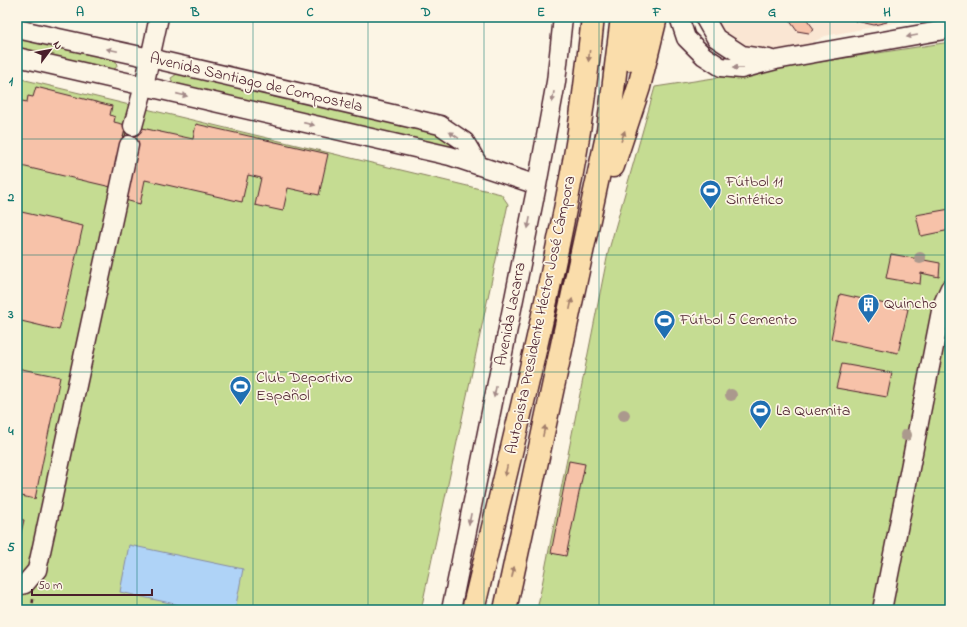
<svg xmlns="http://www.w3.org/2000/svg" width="967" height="627" font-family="'Indie Flower',sans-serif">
<rect width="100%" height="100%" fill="#fcf5e5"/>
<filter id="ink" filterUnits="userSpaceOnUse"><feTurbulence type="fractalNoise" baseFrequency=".025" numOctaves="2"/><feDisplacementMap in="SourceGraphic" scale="8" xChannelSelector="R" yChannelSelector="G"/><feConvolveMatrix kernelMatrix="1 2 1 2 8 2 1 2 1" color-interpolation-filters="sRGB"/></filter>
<g filter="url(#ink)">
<path fill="#fae6d3" d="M714 17H927L825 36 798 50 760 52 738 43 721 29Z"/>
<path fill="#c5dc92" stroke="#887e5e" d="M17 37 109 58 116 61 117 66 114 70H110L17 49Z
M950 42V610H537L608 253 655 87Z
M177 74 447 136 455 144 451 148 173 83 171 78Z
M17 78 501 194 508 204 421 610H17Z"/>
<path fill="#afd3f7" stroke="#878ba5" d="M129 545 243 569 235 610H202L120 592Z"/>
<path fill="#f7c2a9" stroke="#4a1f2b" d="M787 17H805L814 29 809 33 797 31Z
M849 17H887V22L874 25 856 21Z
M36 87 112 106 110 115 115 117 114 122 126 125 111 187 17 165V100L27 102 28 96 33 97Z
M196 124 328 154 319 195 288 188 283 211 255 205 261 178 248 175 242 202 145 180 140 204 125 200 123 144 128 125 193 139Z
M950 209V230L921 236 916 215Z
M17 211 83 226 59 330 17 320Z
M891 254 940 263 939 277 921 273 920 284 886 278Z
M840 294 908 309 898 353 831 339Z
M842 364 892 373 887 397 836 388Z
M17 368 60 377 35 499 17 495Z
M569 461 585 464 566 556 551 553Z
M17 519 24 520 17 549Z"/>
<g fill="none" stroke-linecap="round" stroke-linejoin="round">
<defs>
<path id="minor" d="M679 17 686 38 704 56 721 67 741 69 776 60 950 29
M704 17 716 38 742 55 769 59
M17 29 150 58 440 125 465 142 478 164
M17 57 450 156 537 185
M133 126 144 86 159 17
M17 586 25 584 37 570 129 145
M451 610 537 185 556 82 563 17
M882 610 942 306 950 288"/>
<path id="highway" d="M629 59 638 17
M613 166 639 87 656 17
M473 610C509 459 548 308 575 156 583 110 588 63 593 17
M505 610 608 131 622 17"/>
</defs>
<use href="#minor" stroke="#4a1f2b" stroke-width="21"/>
<use href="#highway" stroke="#4a1f2b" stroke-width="25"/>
<path stroke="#4a1f2b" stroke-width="2.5" stroke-dasharray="4 3" stroke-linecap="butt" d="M32 610 33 599"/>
<use href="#minor" stroke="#fcf5e5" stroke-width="18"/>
<use href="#highway" stroke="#faddab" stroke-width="22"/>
</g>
<g fill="#ab998d">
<circle cx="920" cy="258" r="6"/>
<circle cx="731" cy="395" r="6"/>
<circle cx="624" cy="415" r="6"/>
<circle cx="906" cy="435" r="6"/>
</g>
<defs><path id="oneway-solid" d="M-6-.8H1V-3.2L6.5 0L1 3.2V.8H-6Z"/></defs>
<g fill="#a38a88">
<use href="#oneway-solid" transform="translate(912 36) rotate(170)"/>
<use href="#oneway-solid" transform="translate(112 50) rotate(-168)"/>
<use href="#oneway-solid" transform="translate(738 68) rotate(180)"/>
<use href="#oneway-solid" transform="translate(182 95) rotate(13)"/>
<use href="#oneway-solid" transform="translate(553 97) rotate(100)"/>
<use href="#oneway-solid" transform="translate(309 124) rotate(13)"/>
<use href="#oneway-solid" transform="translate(454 135) rotate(-146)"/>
<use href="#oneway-solid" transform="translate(529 223) rotate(101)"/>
<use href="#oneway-solid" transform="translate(495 392) rotate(101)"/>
<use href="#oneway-solid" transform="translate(470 519) rotate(101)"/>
</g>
<g fill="#a27e6b">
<use href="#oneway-solid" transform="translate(589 56) rotate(96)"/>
<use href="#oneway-solid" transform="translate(623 136) rotate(-71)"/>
<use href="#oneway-solid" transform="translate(571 304) rotate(-78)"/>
<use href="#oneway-solid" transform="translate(544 431) rotate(-78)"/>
<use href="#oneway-solid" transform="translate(506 471) rotate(103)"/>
<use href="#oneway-solid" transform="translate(513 572) rotate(-78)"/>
</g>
</g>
<path fill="none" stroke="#0f766e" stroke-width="1" stroke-opacity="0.55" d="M137 17V610M253 17V610M368 17V610M484 17V610M599 17V610M714 17V610M830 17V610M17 139H950M17 255H950M17 372H950M17 488H950"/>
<defs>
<symbol id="stadium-pin" viewBox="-11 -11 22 30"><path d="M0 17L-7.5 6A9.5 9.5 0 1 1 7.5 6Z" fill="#1f6fb2" stroke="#fcf5e5"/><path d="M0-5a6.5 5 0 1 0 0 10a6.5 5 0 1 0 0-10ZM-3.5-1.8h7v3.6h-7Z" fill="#fff"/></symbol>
<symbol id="building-pin" viewBox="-11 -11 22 30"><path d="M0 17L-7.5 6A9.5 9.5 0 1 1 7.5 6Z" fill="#1f6fb2" stroke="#fcf5e5"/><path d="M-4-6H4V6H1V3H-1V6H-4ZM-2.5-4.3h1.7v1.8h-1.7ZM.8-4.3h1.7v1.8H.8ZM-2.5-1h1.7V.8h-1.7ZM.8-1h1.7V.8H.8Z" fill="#fff"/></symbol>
</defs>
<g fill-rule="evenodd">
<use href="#stadium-pin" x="698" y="178" width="25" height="34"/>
<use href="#building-pin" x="856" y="292" width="25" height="34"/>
<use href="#stadium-pin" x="652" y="308" width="25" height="34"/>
<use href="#stadium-pin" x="228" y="374" width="25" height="34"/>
<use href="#stadium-pin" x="748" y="398" width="25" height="34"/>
</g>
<g text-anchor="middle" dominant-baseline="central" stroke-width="3.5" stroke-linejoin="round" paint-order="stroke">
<g font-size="16" fill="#4a1f2b" stroke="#fcf5e5">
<text transform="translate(256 83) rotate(13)">Avenida Santiago de Compostela</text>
<text transform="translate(511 314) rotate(-79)">Avenida Lacarra</text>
<text transform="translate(541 315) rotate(-78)">Autopista Presidente Héctor José Cámpora</text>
</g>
<g font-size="16" fill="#4a1f2b" stroke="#fcf5e5" text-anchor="start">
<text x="726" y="182">Fútbol 11<tspan x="726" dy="18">Sintético</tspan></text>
<text x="884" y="304">Quincho</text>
<text x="680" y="320">Fútbol 5 Cemento</text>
<text x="256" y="378">Club Deportivo<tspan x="256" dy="18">Español</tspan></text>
<text x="776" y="411">La Quemita</text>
</g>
</g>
<rect width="967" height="627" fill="none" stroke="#fcf5e5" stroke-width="44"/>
<g transform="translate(50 50) rotate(58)" stroke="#fcf5e5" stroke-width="3" paint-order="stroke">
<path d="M0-3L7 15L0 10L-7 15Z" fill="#4a1f2b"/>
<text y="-6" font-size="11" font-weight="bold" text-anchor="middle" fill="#4a1f2b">N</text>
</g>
<path d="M32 589v6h120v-6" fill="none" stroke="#4a1f2b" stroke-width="2"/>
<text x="38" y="589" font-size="12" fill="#4a1f2b" stroke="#fcf5e5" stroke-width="3" paint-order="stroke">50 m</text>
<rect x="22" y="22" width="923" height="583" fill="none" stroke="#0f766e" stroke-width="1.5"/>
<g font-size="13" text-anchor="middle" font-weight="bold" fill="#0f766e">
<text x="80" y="16">A</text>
<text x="195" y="16">B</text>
<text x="310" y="16">C</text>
<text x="426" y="16">D</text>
<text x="541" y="16">E</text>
<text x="657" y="16">F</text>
<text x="772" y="16">G</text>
<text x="887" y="16">H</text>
<text x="11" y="85">1</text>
<text x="11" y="201">2</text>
<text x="11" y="318">3</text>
<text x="11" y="435">4</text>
<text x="11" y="551">5</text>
</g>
</svg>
